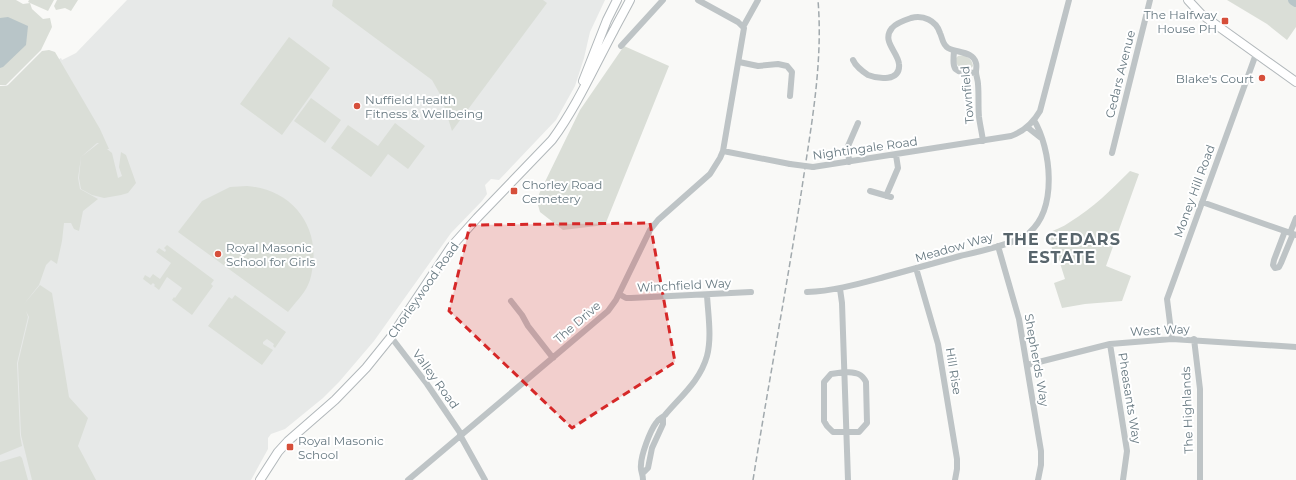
<svg xmlns="http://www.w3.org/2000/svg" width="1296" height="480" font-family="Montserrat,sans-serif">
<rect width="100%" height="100%" fill="#f9f9f7"/>
<path fill="#e7e9e8" d="M127 0H605L590 32 584 58 575 86 556 120 499 180 491 179 485 185 487 194 482 201 451 233 374 341 339 382 323 398 285 429 271 434 268 438V449L251 480H0V86L9 85 61 58 62 60 76 53Z"/>
<path fill="#daded7" d="M0 0H16L23 4 30 3 28 2 29 0H54L48 11 30 3 32 9 43 19 50 18 52 27 41 50 6 85H0Z
M57 0H78L71 11 65 8 56 10 54 6Z
M333 0H543L547 3 452 131 441 96 432 80 332 6Z
M1227 0H1291L1296 4V27L1287 40 1267 24Z
M289 37 330 68 282 135 240 104Z
M624 46 669 66 605 225 563 230 540 212 538 205 539 194 580 110Z
M49 50 55 52 100 129 109 149H107L112 153 118 178 122 176 119 167 121 152 126 155 136 183 128 193 121 195 104 198 92 195 81 189 79 178 81 157 99 143H97L81 157 78 178 80 189 98 199 83 211 79 231 74 229 71 223H64L62 241 57 264 51 260 46 265 39 285 24 304 40 285 52 293 69 397 88 418 78 446 96 480H32L21 435 18 363 29 317 26 311 28 317 17 363 20 435 22 446 0 455V86H7L42 51Z
M963 55C968 57 972 59 973 66L971 68C962 71 957 67 955 59L958 56Z
M311 98 341 120 325 143 294 121Z
M395 123 425 146 408 169 388 154 371 177 331 148 348 125 378 146Z
M1130 171 1139 174 1106 266 1131 276 1122 301 1085 304 1062 308 1054 283 1065 279 1059 260 1056 261 1047 233C1055 230 1063 227 1070 222 1093 208 1111 190 1130 171Z
M247 186C289 189 318 222 313 264 312 271 311 279 308 285 304 294 294 304 288 312L178 232 202 201 230 187Z
M167 245 214 280 211 284 213 286 192 315 172 300 174 297 175 298 182 288 167 277 159 290 154 286 155 285 153 283 151 285 143 279 145 275 150 278 153 274 160 279 171 263 156 252 159 248 165 252 166 250 164 248Z
M235 295 286 332 275 348 273 346 274 344 267 339 263 342V344L273 350 262 365 208 326 229 297 232 299Z
M20 456 22 458 28 480H0V462Z"/>
<path fill="#b8c5c8" d="M8 17 28 26 26 45 3 67 0 68V18Z"/>
<g fill="none" stroke-linecap="round" stroke-linejoin="round">
<path stroke="#b8c5c8" stroke-width="10" d="M1293 0 1296 2"/>
<defs>
<path id="major" d="M1188 0 1201 14 1296 82
M583 81 607 20 617 0
M260 480 278 452 288 441 335 400 366 368 391 337 451 247 477 218 552 140C577 106 594 67 614 30 619 20 625 10 630 0"/>
</defs>
<use href="#major" stroke="#b2b8bb" stroke-width="10"/>
<path stroke="#bec4c6" stroke-width="6" d="M743 27 758 0
M621 46 663 0
M954 51C952 73 955 72 976 73
M853 60C856 67 862 71 868 75 878 79 901 82 899 64 898 52 881 41 892 28 896 23 905 20 911 18 923 15 936 20 940 33 943 39 942 44 948 48 957 53 973 51 976 63 977 66 976 69 976 72 976 76 978 80 978 84 979 95 978 106 979 117 980 125 982 133 983 141
M739 62 758 66 778 64 787 66 792 72 790 96
M1027 127 1041 138
M723 151 790 164
M1112 153 1150 0
M849 162 848 146 858 123
M813 167 1011 136C1025 131 1033 123 1040 111L1069 0
M870 191 891 197
M886 196 898 168 896 155
M1202 202 1296 235
M1285 231 1274 260 1273 265 1275 268 1279 267 1281 263 1293 234
M1290 233 1296 218
M998 246 1019 319 1041 451V465L1038 480
M916 268 938 344 957 459V469L955 480
M840 289 842 303 848 480
M807 292C834 291 858 284 884 277 909 270 935 263 960 256 977 252 1016 244 1029 233 1058 208 1051 149 1034 120
M619 294 626 298H631L751 292
M511 301 522 315 528 326 553 358
M391 337 427 384 461 434
M1172 339 1167 299 1256 54
M1194 339 1200 389V480
M1110 344 1127 451 1123 480
M1027 365 1110 344 1172 339 1296 347
M845 372C855 373 861 372 866 382L867 423 859 432H833L827 426 824 421V382L831 374Z
M460 435 485 480
M643 473 648 468 652 448 663 424V417
M408 480 608 311 616 300 650 230 658 220 710 174 720 158 723 151 744 28 738 22 698 0
M643 480C643 473 640 471 641 465 641 455 650 431 656 423 658 419 662 418 665 415 681 396 700 381 707 356 712 337 708 314 707 295"/>
<use href="#major" stroke="#fff" stroke-width="8"/>
<path stroke="#a1a9ad" stroke-width="1.5" stroke-dasharray="6 3" stroke-linecap="butt" d="M753 480C769 380 788 281 803 181 812 121 823 61 818 0"/>
<path stroke="#bec4c6" stroke-width="6" d="M790 164 813 167"/>
</g>
<path fill="#d62828" fill-opacity="0.2" stroke="#d62828" stroke-width="3" stroke-dasharray="8 5" stroke-linejoin="round" d="M650 223 675 362 572 428 449 311 470 225Z"/>
<g fill="#d64f3b" stroke="#fff" stroke-width="1.5">
<rect x="1221" y="17" width="8" height="8" rx="2"/>
<circle cx="1262" cy="78" r="4"/>
<circle cx="357" cy="106" r="4"/>
<rect x="510" y="187" width="8" height="8" rx="2"/>
<circle cx="218" cy="254" r="4"/>
<rect x="286" y="443" width="8" height="8" rx="2"/>
</g>
<g text-anchor="middle" dominant-baseline="central" stroke-width="4" stroke-linejoin="round" paint-order="stroke">
<g font-size="12" fill="#667880" stroke="#fff" text-anchor="start">
<text x="1217" y="14" text-anchor="end">The Halfway<tspan x="1217" dy="14">House PH</tspan></text>
<text x="1254" y="78" text-anchor="end">Blake's Court</text>
<text x="365" y="99">Nuffield Health<tspan x="365" dy="14">Fitness &amp; Wellbeing</tspan></text>
<text x="522" y="184">Chorley Road<tspan x="522" dy="14">Cemetery</tspan></text>
<text x="226" y="247">Royal Masonic<tspan x="226" dy="14">School for Girls</tspan></text>
<text x="298" y="440">Royal Masonic<tspan x="298" dy="14">School</tspan></text>
</g>
<g font-size="12" fill="#667880" stroke="#fff">
<text transform="translate(1120 74) rotate(-76)">Cedars Avenue</text>
<text transform="translate(967 95) rotate(-95)">Townfield</text>
<text transform="translate(865 148) rotate(-8)">Nightingale Road</text>
<text transform="translate(1194 191) rotate(-70)">Money Hill Road</text>
<text transform="translate(954 247) rotate(-16)">Meadow Way</text>
<text transform="translate(684 285) rotate(-3)">Winchfield Way</text>
<text transform="translate(423 290) rotate(-55)">Chorleywood Road</text>
<text transform="translate(577 322) rotate(-41)">The Drive</text>
<text transform="translate(1160 330) rotate(-3)">West Way</text>
<text transform="translate(1037 360) rotate(80)">Shepherds Way</text>
<text transform="translate(954 371) rotate(81)">Hill Rise</text>
<text transform="translate(436 379) rotate(54)">Valley Road</text>
<text transform="translate(1130 398) rotate(81)">Pheasants Way</text>
<text transform="translate(1187 410) rotate(-92)">The Highlands</text>
</g>
<g font-size="16" font-weight="bold" letter-spacing="1" fill="#58656c" stroke="#fff">
<text x="1062" y="239">THE CEDARS<tspan x="1062" dy="18">ESTATE</tspan></text>
</g>
</g>
</svg>
